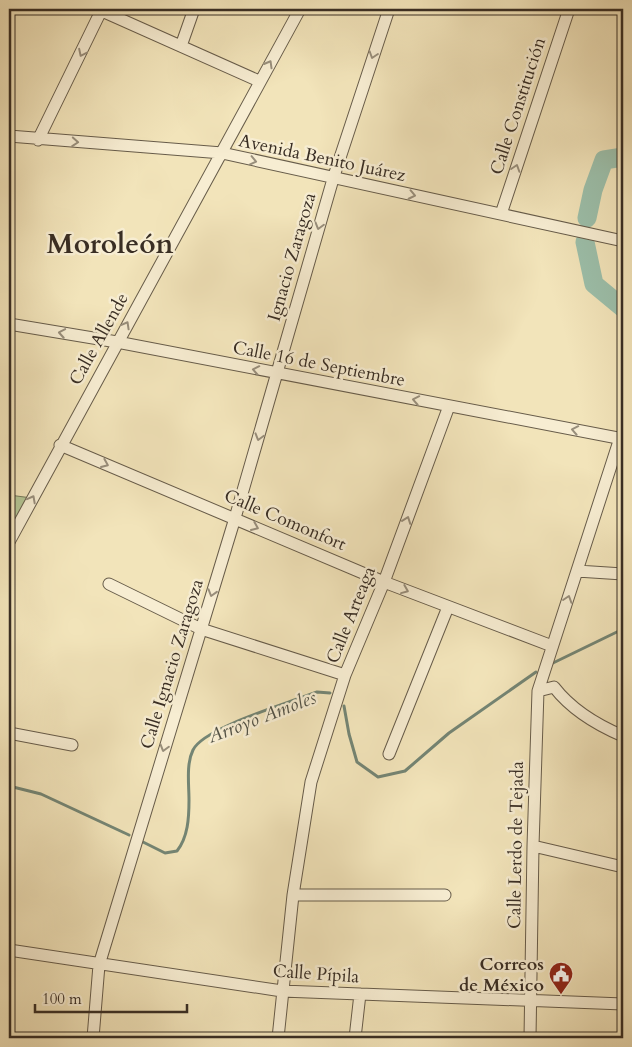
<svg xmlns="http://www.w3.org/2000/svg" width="632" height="1047" font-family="Cardo,serif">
<rect width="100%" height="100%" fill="#f2e4ba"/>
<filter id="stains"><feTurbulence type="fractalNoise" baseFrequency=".004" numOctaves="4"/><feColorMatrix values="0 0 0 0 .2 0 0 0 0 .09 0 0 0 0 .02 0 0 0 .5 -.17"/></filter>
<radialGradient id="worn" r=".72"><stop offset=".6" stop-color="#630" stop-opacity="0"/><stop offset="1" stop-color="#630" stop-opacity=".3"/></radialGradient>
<path fill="#b4c594" stroke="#767a5c" d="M9 495 32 498 9 542Z"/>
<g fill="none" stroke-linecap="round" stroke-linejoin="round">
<path stroke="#748574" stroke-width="3" d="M553 663 623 629
M344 706 349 734 357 762 378 777 405 771 449 733 536 672
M9 786 41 794 129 835
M141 841 165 853 177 851C188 837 189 818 189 800 189 785 186 764 193 750 203 729 279 706 303 697L317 692 330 693"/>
<path stroke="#9cbfaa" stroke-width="19" d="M587 218 593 190 604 160 623 157
M585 242 594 284 623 308"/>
<defs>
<path id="street" d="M102 11 259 81
M181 46 194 9
M9 136 222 153 623 241
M38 140 102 9
M501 214 569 9
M9 324 117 342 623 439
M60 445 384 582 552 646
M9 542 300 9
M577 571 623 574
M109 584 201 629 345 675
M538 691 554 687C571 709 597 725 623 736
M9 733 72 745
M389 754 448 607
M533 846 623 867
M293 895H445
M9 950 282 991 623 1004
M93 1038 99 965 235 518 333 179 389 9
M278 1038 293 895 311 782 345 675 384 582 449 406
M355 1038 360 994
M530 1038 533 846 538 691 620 438"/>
</defs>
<use href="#street" stroke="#675c4a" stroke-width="13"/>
<use href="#street" stroke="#f7edd2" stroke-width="11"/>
</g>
<defs><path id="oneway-chevron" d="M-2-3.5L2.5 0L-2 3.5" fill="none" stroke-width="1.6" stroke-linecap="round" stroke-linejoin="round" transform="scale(1.25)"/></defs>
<g stroke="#988e7b">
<use href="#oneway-chevron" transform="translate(82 53) rotate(116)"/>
<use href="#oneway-chevron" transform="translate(373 55) rotate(108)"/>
<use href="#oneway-chevron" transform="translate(269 64) rotate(-60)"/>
<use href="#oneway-chevron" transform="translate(75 142) rotate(4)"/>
<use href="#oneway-chevron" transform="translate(253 161) rotate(13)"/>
<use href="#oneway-chevron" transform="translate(516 168) rotate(-72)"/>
<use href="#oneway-chevron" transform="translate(412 195) rotate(12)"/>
<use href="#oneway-chevron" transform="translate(319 226) rotate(106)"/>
<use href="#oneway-chevron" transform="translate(126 325) rotate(-61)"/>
<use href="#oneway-chevron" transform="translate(62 333) rotate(-170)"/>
<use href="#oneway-chevron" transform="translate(256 370) rotate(-169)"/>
<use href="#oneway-chevron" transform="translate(416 400) rotate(-169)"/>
<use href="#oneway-chevron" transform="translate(575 430) rotate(-169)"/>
<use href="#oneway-chevron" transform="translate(259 437) rotate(106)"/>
<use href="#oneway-chevron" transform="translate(105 464) rotate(23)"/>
<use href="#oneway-chevron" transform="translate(32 499) rotate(-62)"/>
<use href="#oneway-chevron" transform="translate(407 520) rotate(-70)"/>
<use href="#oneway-chevron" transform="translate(255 527) rotate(23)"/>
<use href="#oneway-chevron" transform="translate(405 590) rotate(22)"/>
<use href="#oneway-chevron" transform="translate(212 593) rotate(107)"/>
<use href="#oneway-chevron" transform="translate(568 599) rotate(-72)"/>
<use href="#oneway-chevron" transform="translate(164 748) rotate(106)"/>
</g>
<defs>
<symbol id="civic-pin" viewBox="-11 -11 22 30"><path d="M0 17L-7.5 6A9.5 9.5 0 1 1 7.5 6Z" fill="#8f2418" stroke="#f7edd2"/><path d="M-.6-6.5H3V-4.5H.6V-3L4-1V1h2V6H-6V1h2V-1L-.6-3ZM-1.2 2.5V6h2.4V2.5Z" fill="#fff"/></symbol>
</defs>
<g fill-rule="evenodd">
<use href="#civic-pin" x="547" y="960" width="28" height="38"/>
</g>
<g text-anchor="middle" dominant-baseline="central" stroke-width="5" stroke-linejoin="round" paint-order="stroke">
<g font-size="18" fill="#392e24" stroke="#f7edd2">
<text transform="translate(518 106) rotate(-72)">Calle Constitución</text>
<text transform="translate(322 158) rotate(12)">Avenida Benito Juárez</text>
<text transform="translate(292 257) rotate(-74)">Ignacio Zaragoza</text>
<text transform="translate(99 339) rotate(-61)">Calle Allende</text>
<text transform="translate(319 364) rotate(11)">Calle 16 de Septiembre</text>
<text transform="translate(285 520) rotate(23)">Calle Comonfort</text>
<text transform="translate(351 615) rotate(-68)">Calle Arteaga</text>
<text transform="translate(172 664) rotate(-73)">Calle Ignacio Zaragoza</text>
<text transform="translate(516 845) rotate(-89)">Calle Lerdo de Tejada</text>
<text transform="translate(316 974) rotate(4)">Calle Pípila</text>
</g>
<g font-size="18" font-weight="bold" fill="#392e24" stroke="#f7edd2" text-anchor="end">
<text x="544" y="964">Correos<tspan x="544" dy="21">de México</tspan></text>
</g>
<g font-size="19" font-style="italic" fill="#525246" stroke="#f7edd2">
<text transform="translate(262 717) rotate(-21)">Arroyo Amoles</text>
</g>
<g font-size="28" font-weight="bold" fill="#392e24" stroke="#f7edd2">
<text x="110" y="244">Moroleón</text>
</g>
</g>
<rect width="632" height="1047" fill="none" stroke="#f2e4ba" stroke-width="30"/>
<rect x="10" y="10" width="612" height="1027" fill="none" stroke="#392e24" stroke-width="2.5"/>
<rect x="15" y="15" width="602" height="1017" fill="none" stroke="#392e24"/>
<path d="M35 1004v8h152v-8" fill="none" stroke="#392e24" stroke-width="2.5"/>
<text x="42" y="1004" font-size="15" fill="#392e24" stroke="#f7edd2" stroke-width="4" paint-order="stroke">100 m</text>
<rect width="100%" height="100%" filter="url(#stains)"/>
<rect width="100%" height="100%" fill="url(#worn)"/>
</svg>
